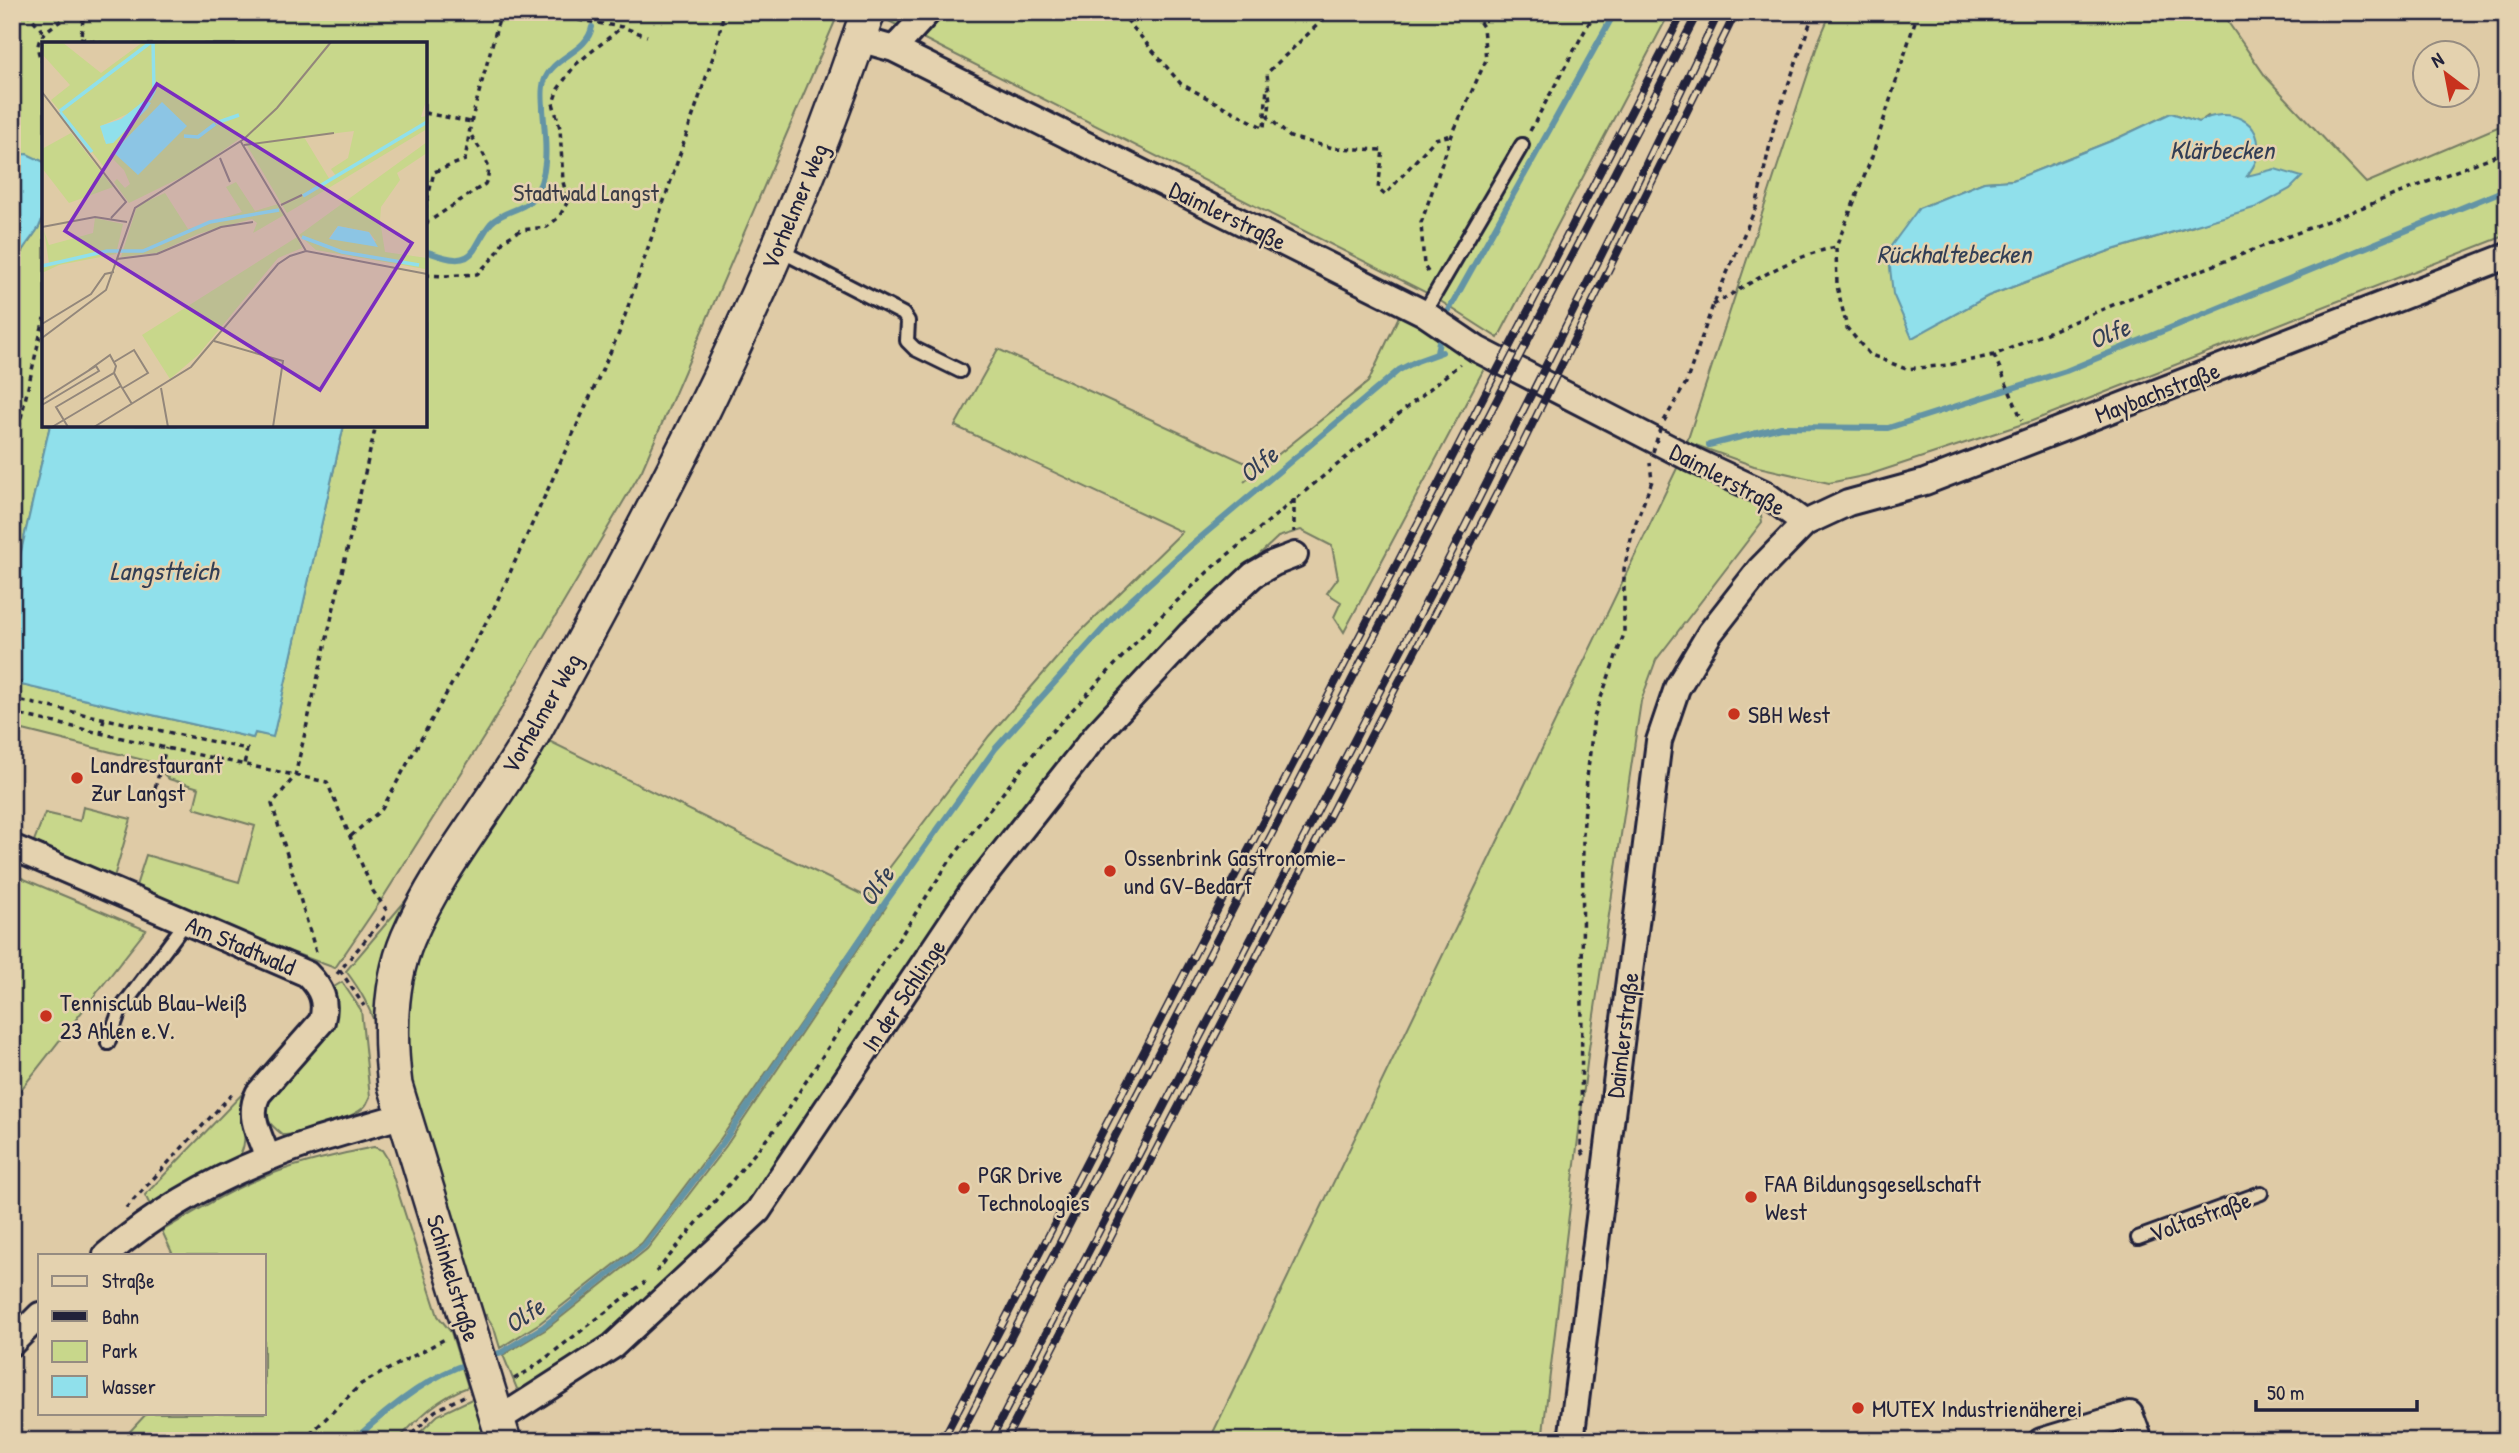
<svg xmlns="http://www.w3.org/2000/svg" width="2519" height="1453" font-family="'Patrick Hand',sans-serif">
<rect width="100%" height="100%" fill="#dfcba6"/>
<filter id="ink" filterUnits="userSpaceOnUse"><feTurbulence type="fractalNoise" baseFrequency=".0143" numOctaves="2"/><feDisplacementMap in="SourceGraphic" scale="14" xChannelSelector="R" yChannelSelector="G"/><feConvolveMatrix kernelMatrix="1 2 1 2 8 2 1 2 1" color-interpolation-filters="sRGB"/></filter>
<g filter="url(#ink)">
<path fill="#c8d78b" stroke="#757c63" stroke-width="2" fill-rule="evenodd" d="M12 12H839L642 470 489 729 384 896 335 968 267 943 136 886 146 855 239 882 255 826 194 808 199 788 169 779 151 762 23 730 12 761V680L22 682V685L253 738 255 733 273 736 344 425H425V44H44V162L27 155H12Z
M871 12H1670L1498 338 1431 295Z
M1831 12H2221L2266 77 2366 183 2507 123V235L2032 421 1868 475 1829 483 1754 466 1687 442 1819 40ZM2171 113 2199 122 2208 116 2253 167 2194 226 2109 251 1988 296 1912 337 1919 208 1984 182 2013 180 2116 139Z
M44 204V425H50L12 591V322L21 299 16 276 17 260 41 224Z
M1400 314 1485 367 1344 632 1334 617 1341 602 1327 593 1338 578 1332 546 1301 530 1278 537 1180 629 1087 728 959 887 750 1203 605 1336 524 1391 517 1389 503 1355 545 1330 647 1249 726 1146 886 907 882 905 719 1141 642 1243 540 1323 500 1348 494 1328 486 1315 477 1317 401 1053 407 985 435 907 545 739 873 900 868 896 989 736 1075 637 1182 532 955 426 998 349 1259 469 1244 482 1368 382Z
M1679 464 1748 493 1760 509 1762 522 1656 660 1641 701 1588 1055 1542 1441H1209Z
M83 807 131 819 114 877 34 841 45 813 80 821Z
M12 874 146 930 12 1101Z
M423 880 377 1031C370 1007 361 991 346 971Z
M342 982 361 1010 370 1097C368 1100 367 1105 364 1107 354 1118 298 1136 283 1135 268 1123 264 1120 269 1101L332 1026 337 1012 334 987Z
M243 1093C238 1114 252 1140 238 1158L152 1209 145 1195Z
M374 1147 382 1150 387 1158 438 1316 451 1332 468 1387C439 1397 417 1419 397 1441H121L147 1413H264V1255H173L162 1231C198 1210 234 1187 274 1173 306 1161 341 1154 374 1147Z
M474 1398 487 1441H411L438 1415Z"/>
<path fill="#90e0eb" stroke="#6494a5" stroke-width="2" d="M2171 113 2199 122C2227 105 2266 120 2257 157 2256 164 2251 170 2247 176L2275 169 2302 177 2290 189 2257 207 2109 251 1988 296 1912 338 1893 294 1888 250 1919 208 1984 182 2013 180 2116 139Z
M27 154 44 162C44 181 48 209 39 227 33 238 19 250 17 264 13 288 25 297 12 322V155Z
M50 425H344L273 737 255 733 253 738 21 685V682L12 680V591Z"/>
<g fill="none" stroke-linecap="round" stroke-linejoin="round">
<path stroke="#6494a5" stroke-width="6" d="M594 18 595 12
M12 69C20 98 19 125 18 155
M425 251C441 256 463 267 474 250 480 241 484 231 491 223 503 210 523 211 533 198 551 174 545 137 543 109 543 100 541 91 544 82 552 56 587 53 592 27
M1449 310 1615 12
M1437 353 1439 341
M1709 445 1781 427 1888 428 2066 371 2507 189
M490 1356 502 1352 543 1327 644 1246 722 1144 887 900 995 749 1119 611 1188 548 1399 370 1417 361 1442 352
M353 1441C384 1412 428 1376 469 1363"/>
<defs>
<path id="lane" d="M777 249 903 314 908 321 907 341 915 349 960 371
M1424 313 1522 145
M108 1043 120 1010 186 922
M2138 1238 2261 1193"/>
<path id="street" d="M859 39 894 49 1424 313 1477 349 1691 459 1764 493 1805 523
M894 49 928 12
M12 847 307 974C322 989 327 1001 322 1021L258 1094C247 1116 260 1136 268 1158
M106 1255C153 1215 208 1182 266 1159 311 1140 358 1129 404 1115
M12 1343 40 1315
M498 1420 613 1346 758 1211 971 893 1096 735 1190 634 1253 575 1274 563 1295 555
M1571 1441 1659 741 1677 688 1710 633 1760 569 1805 523 1848 503 1925 482 2507 256
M2041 1441 2130 1414 2140 1441"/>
<path id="secondary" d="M504 1441 395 1085C389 1037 389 983 408 938 440 863 496 801 535 730 591 627 647 524 699 419 764 288 821 151 868 12"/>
</defs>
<use href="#lane" stroke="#22223b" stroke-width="18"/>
<use href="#street" stroke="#22223b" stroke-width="30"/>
<use href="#secondary" stroke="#22223b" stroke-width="38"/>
<path stroke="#22223b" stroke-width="3.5" stroke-dasharray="5 5" stroke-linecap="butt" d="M27 12 44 33
M529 12 622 27 647 36
M1120 12 1181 84 1264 128 1267 86
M1331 12 1267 73 1270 102 1268 117 1290 137 1333 148 1383 150 1378 189 1385 195 1435 139 1452 135
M1918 12 1872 157 1836 247 1837 286 1847 328 1869 354 1906 369 1949 365 1994 355 2125 300 2507 151
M80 38 104 44
M80 44 84 12
M44 64C25 36 55 26 75 12
M425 113 471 122
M1530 131 1595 12
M425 210 434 172 465 160 471 122 501 12
M425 224 485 184C495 164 481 152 471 135
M1428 272 1424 266 1421 223 1452 135 1486 60 1483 27 1473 12
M425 275 444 276 477 274 495 256 504 240 521 230 547 227 559 217 568 201 563 182 560 128 553 103 558 89 575 65 622 27
M1713 305C1754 281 1789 257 1836 247
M1994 355 2022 420
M1664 421 1686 383 1713 305 1756 207 1775 122 1814 12
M12 457 44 318
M1294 499V532
M12 699 247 749 244 765
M12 713 166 748 327 782 373 891 388 912
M101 734 104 718
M155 788 166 748
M351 836 382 809 493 610 619 333 715 51 724 12
M316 952 272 804 295 776 376 425
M340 970 364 1006
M337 974 388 913
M1584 1155 1581 1150 1583 835 1587 778 1594 717 1624 634V569L1633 530 1652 481 1650 463
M126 1208 233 1093
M656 1272 775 1129 949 862 1045 739 1157 620 1214 566 1460 364
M514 1379 530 1370 645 1282
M303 1441 361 1384 445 1339
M405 1441 435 1411 464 1396"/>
<use href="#lane" stroke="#e4d2af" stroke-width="12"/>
<use href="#street" stroke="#e4d2af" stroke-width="24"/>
<use href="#secondary" stroke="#e4d2af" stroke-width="33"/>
<defs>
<path id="rail" d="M942 1441 1683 12
M957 1441 1698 12
M990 1441 1451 554 1622 214 1719 12
M1005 1441 1524 441 1736 12"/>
</defs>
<use href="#rail" stroke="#22223b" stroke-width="8"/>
<use href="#rail" stroke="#e4d2af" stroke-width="5" stroke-dasharray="16" stroke-linecap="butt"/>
<path stroke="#22223b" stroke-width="3.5" stroke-dasharray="5 5" stroke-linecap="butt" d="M1653 452 1660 429"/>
</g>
</g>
<g fill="#c8321e" stroke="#e4d2af" stroke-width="2.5">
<circle cx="1734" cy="714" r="7"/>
<circle cx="77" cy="778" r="7"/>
<circle cx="1110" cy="871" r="7"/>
<circle cx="46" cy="1016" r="7"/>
<circle cx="964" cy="1188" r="7"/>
<circle cx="1751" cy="1197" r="7"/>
<circle cx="1858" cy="1408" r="7"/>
</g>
<g text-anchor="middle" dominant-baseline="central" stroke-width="5" stroke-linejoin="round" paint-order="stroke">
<g font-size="24" fill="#3b3d47" stroke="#e4d2af">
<text x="586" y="192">Stadtwald Langst</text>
</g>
<g font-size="24" fill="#22223b" stroke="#e4d2af">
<text transform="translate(794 206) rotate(-67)">Vorhelmer Weg</text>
<text transform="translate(1228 215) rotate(26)">Daimlerstraße</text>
<text transform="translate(2157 392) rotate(-21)">Maybachstraße</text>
<text transform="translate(1728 479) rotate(28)">Daimlerstraße</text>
<text transform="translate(541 713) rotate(-60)">Vorhelmer Weg</text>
<text transform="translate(241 945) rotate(23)">Am Stadtwald</text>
<text transform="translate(903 995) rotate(-56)">In der Schlinge</text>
<text transform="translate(1622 1035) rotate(-83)">Daimlerstraße</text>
<text transform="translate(2200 1216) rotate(-20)">Voltastraße</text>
<text transform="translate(454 1278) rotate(73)">Schinkelstraße</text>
</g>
<g font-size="24" fill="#22223b" stroke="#e4d2af" text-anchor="start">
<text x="1748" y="714">SBH West</text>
<text x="91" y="764">Landrestaurant<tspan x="91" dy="28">Zur Langst</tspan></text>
<text x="1124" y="857">Ossenbrink Gastronomie-<tspan x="1124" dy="28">und GV-Bedarf</tspan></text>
<text x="60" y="1002">Tennisclub Blau-Weiß<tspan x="60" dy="28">23 Ahlen e.V.</tspan></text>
<text x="978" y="1174">PGR Drive<tspan x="978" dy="28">Technologies</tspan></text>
<text x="1765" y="1183">FAA Bildungsgesellschaft<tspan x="1765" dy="28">West</tspan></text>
<text x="1872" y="1408">MUTEX Industrienäherei</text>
</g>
<g font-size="26" font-style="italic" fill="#323e55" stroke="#e4d2af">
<text x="2222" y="149">Klärbecken</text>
<text x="1954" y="253">Rückhaltebecken</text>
<text transform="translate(2109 333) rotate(-22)">Olfe</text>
<text transform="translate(1258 464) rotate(-40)">Olfe</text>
<text x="164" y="570">Langstteich</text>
<text transform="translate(876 886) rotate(-55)">Olfe</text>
<text transform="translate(524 1315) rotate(-34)">Olfe</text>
</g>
</g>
<g transform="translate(42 42)">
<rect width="385" height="385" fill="#dfcba6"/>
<path d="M0 0H20L59 31 101 0H385V56L379 75 385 74V87L245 171 200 95 150 130 87 161 72 140 75 137 83 146 88 142 82 128 71 117 62 125 9 58 28 43 0 12ZM109 61 71 101 62 98 59 84ZM312 89 306 116 289 127 294 134 288 138 262 95ZM29 91 71 145 27 161 0 126V107ZM385 100V111L355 131 358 138 339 165 338 178 343 210 385 216 383 227 274 208 257 193ZM296 184 327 190 334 199 287 196ZM194 140 213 169 236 162 242 173 211 191 215 181 210 177 156 192 115 211 79 215 94 167 101 161 123 151 146 187 200 170 184 145ZM53 176 81 182 74 212 17 223 0 231V223L7 221 2 189 7 203 51 191ZM255 195 260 206 236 216 156 313 128 337 100 293Z" fill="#c8d78b" fill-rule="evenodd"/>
<path d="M103 58 109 61 105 67 71 101 64 102 58 84 79 77ZM120 60 145 84 96 133 71 110ZM296 184 327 190 336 205 287 197Z" fill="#90e0eb"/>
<path fill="none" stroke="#90e0eb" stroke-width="3.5" d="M107 58 112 49 111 0M18 69 109 0M18 70 50 110M174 81 197 73M142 94 156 95 173 82M261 154 385 80M260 195 300 210 377 223M0 224 65 209H101L168 180 237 168"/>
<path fill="none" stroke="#93877b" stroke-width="2" d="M0 50 84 160 69 176M199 100 264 209M202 103 292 91M178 116 188 140M239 163 260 153M0 185 53 175 85 180M75 217 115 212 179 185 211 180M0 282 49 252 63 232 72 230M0 296 64 248 93 166 202 97 235 66 289 0M172 299 241 319 231 385M72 320 92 308 106 331 81 346M47 328 68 313 74 324 72 331M119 346 126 385M0 358 54 324 57 329 0 363M10 385 79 344 90 362M26 385 14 365 72 331 79 344M52 385 149 325 236 222 248 214 264 209 385 232"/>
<path fill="#7b2cbf" fill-opacity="0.15" stroke="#7b2cbf" stroke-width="3.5" d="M115 42 370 201 278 348 23 189Z"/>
<rect width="385" height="385" fill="none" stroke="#22223b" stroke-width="3.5"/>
</g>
<rect width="2519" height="1453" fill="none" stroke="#e4d2af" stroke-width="42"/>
<rect x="21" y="21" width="2477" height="1411" fill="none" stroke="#22223b" stroke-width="2.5" filter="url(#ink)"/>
<rect x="38" y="1254" width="228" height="161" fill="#e4d2af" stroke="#968c81" stroke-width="2"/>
<rect x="52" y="1276" width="35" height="10" fill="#e4d2af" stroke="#968c81" stroke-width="2"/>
<text x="102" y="1288" font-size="21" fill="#22223b">Straße</text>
<rect x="52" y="1311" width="35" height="10" fill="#22223b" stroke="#968c81" stroke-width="2"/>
<text x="102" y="1324" font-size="21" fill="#22223b">Bahn</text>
<rect x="52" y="1341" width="35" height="21" fill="#c8d78b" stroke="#968c81" stroke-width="2"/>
<text x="102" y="1358" font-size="21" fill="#22223b">Park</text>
<rect x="52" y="1376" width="35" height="21" fill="#90e0eb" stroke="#968c81" stroke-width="2"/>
<text x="102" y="1394" font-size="21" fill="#22223b">Wasser</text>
<g transform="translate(2446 74) rotate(328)"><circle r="33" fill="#e4d2af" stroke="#968c81" stroke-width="2"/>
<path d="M0-5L12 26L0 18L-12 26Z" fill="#c8321e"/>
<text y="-10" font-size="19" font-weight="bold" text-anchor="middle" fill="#22223b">N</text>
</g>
<path d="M2256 1400v10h161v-10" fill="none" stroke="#22223b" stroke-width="3.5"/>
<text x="2267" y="1400" font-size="21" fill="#22223b" stroke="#e4d2af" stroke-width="5" paint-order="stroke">50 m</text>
</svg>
